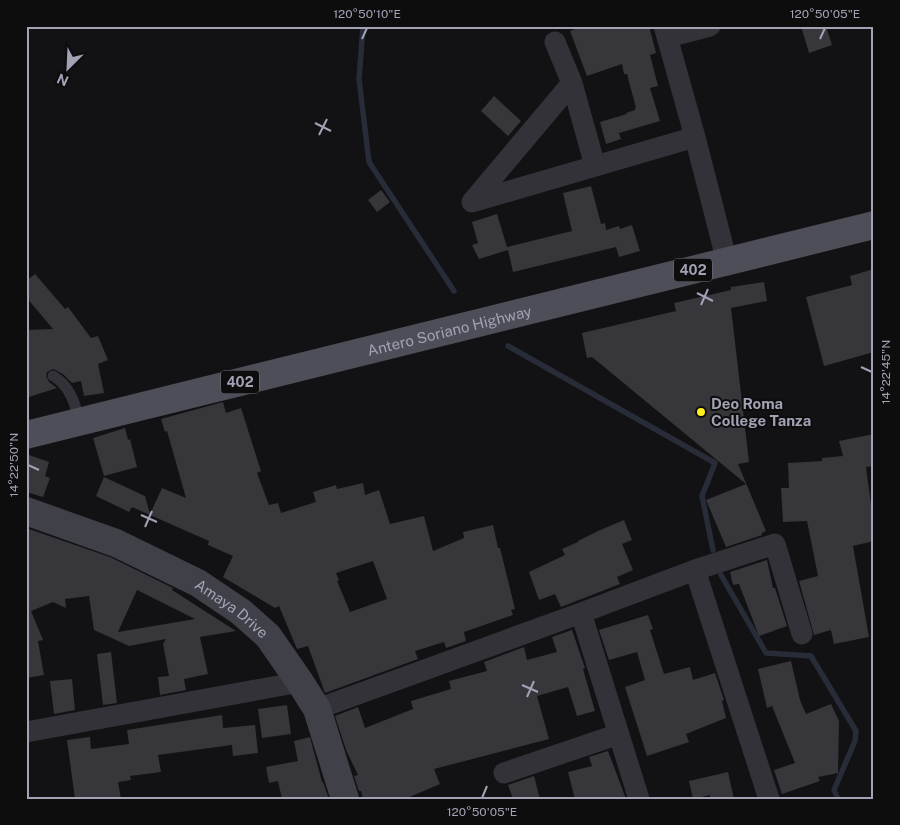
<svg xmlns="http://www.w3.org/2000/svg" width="900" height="825" font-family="'Public Sans',sans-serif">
<rect width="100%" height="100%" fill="#121113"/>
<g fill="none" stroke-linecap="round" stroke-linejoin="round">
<path stroke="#272c38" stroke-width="5.5" d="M363 26 359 79 369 162 454 291
M508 346 715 463 702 496 713 550
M721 575 766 653 811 656 856 731 855 741 834 790 838 799"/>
</g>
<path fill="#36363b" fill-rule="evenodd" d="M583 26H649L656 53 650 55 658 86 650 88 660 121 619 133 621 139 606 144 600 122 627 114 626 113 635 110V108H636L627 74H624L622 64 587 76 570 31Z
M801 26H826L832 45 809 53Z
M494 96 521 121 508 136 481 111Z
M591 186 601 224 605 223 606 230 619 226 620 229 632 225 640 251 619 257 616 247 513 272 508 250 479 259 472 245 478 243 472 222 497 214 507 247 572 231 563 193Z
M381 190 390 202 377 212 368 200Z
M874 269V352L824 366 806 297 852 285 850 276Z
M35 274 65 309 68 307 91 338 98 336 108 360 98 364 104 393 84 396 81 381 72 383 63 374 53 369 47 372 46 376 49 382 57 388 29 397 26 387V330L53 329 26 297V281Z
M764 282 767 301 731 308 749 462 738 464 766 531 762 533V535L726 547 706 500 746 484 592 357 587 358 582 333 676 311 674 303 731 290V287Z
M223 402 226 413 241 408 261 471 257 473 269 505 278 503 281 513 316 502 313 492 336 485 337 489 363 483 365 495 379 490 390 524 424 516 433 551 464 538 463 532 493 525 498 548H500L515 609 511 610 513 615 464 632 466 641 446 648 444 642 415 651 418 659 325 693 308 646 297 649 279 606 275 608 223 577 233 556 208 545 209 541 132 507 129 512 96 496 104 477 145 496 150 514 162 488 186 498 167 431 165 432 161 419ZM373 561 387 599 350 612 337 581 339 580 336 573Z
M125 428 128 440 130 439 137 467 104 476 93 438Z
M874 434V466L866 467 874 526V541L853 546 869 637 834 644 831 630 814 635 799 581 818 576 807 521 783 522 781 488H789L788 463 822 461V458L843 456 839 441Z
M26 454 49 462 45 476 50 478 43 497 26 492Z
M624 520 632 540 622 544 633 570 617 577 620 584 561 607 555 594 539 600 529 572 565 555 562 549 578 542V541L598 531Z
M26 528 110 557 173 588 172 590 236 631 200 637 208 674 184 679 186 690 160 695 158 677 169 676 163 644 166 639 129 646 94 630 89 596 65 599 66 608 53 602 31 611 43 640 38 641 44 675 26 678ZM137 590 195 619 118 632Z
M767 560 773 588H775L787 626 759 636 739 584 733 585 730 572Z
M648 615 653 629 650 630 664 674 690 667 693 680 715 673 724 700 722 701 726 718 686 734 689 742 647 756 625 687 645 680 637 652 609 660 599 630Z
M572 630 585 668 583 669 595 711 577 716 568 687 537 696 549 739 434 769 440 784 405 799H363L361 791H359L354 776 358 775 346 750 335 716 358 707 365 728 413 709 411 701 451 689 449 681 487 671 484 662 524 647 527 660 557 652 552 637Z
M111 652 117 703 103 705 97 654Z
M791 661 800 700 806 714 831 704 839 721 838 773 818 777 820 781 782 794 774 770 795 763 772 706 767 708 758 669Z
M72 679 75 710 54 714 50 681Z
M287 705 291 734 262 738 258 709Z
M222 715 223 728 255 725 258 753 233 756 232 745 158 755 161 772 130 776 131 780 118 782 121 799H75L67 740 90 737 91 749 129 744 127 730Z
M310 737 322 782H323L329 799H282L278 781 269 783 266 767 298 761 294 741Z
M608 751 626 799H575L568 772 592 766 589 757Z
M728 772 734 799H710V795L693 799 689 781Z
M534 776 540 799H513L508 785Z"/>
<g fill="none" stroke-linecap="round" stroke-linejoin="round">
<path stroke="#333239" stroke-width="11" d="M53 376C70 385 75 404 80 422"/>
<path stroke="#333239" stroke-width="21" d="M664 26 695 137 727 262
M668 37 710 26
M555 42 572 83 595 166
M572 83 472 202 695 137
M695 570 769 799
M581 613 639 799
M317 709 581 613 695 570 775 544 802 634
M26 732 300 682
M504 773 619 734"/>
<path stroke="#404049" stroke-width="28" id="s1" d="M26 511 116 543 198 583 241 612 268 636 300 682 317 709 345 799"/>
<path stroke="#4e4e58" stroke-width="28" id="s2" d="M26 435 874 225"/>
</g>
<path fill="none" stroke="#a2a2b5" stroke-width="2" d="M362 39 367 28M820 39 825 28M315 123 331 131M319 135 327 119M697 293 713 301M701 305 708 289M861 367 872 372M28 465 39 470M141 515 157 522M145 527 152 511M522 685 538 692M527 697 534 681M482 798 487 786"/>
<circle fill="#ffef1e" stroke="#0d0d0e" stroke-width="2" cx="701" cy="412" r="5"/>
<g text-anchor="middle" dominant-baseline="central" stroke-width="4" stroke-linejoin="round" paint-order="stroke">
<g fill="#0d0d0e" stroke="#757583" stroke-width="1">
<rect x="674" y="258.5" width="38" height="23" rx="4"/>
<rect x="221" y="370.5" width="38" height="23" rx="4"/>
</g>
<g font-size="14" font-weight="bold" fill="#a2a2b5">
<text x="693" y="270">402</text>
<text x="240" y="382">402</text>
</g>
<g font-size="15" fill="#a2a2b5" stroke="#0d0d0e">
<text stroke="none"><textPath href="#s2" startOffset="436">Antero Soriano Highway</textPath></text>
<text stroke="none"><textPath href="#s1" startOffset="229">Amaya Drive</textPath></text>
</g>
<g font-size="15" font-weight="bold" fill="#a2a2b5" stroke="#0d0d0e" text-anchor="start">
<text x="711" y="403">Deo Roma<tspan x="711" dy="17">College Tanza</tspan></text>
</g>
</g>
<rect width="900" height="825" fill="none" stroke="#0d0d0e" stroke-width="55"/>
<g transform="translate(68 68) rotate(204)" stroke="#0d0d0e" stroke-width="4" paint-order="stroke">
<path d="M0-4L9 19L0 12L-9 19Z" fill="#a2a2b5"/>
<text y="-8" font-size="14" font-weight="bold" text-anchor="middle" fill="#a2a2b5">N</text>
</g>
<rect x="28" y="28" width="844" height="770" fill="none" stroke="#a2a2b5" stroke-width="2"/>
<g font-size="12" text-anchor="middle" fill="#a2a2b5">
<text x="367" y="18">120°50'10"E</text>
<text x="825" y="18">120°50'05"E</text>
<text transform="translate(886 372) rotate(-90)" y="4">14°22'45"N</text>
<text transform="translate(14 465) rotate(-90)" y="4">14°22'50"N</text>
<text x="482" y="816">120°50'05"E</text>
</g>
</svg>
